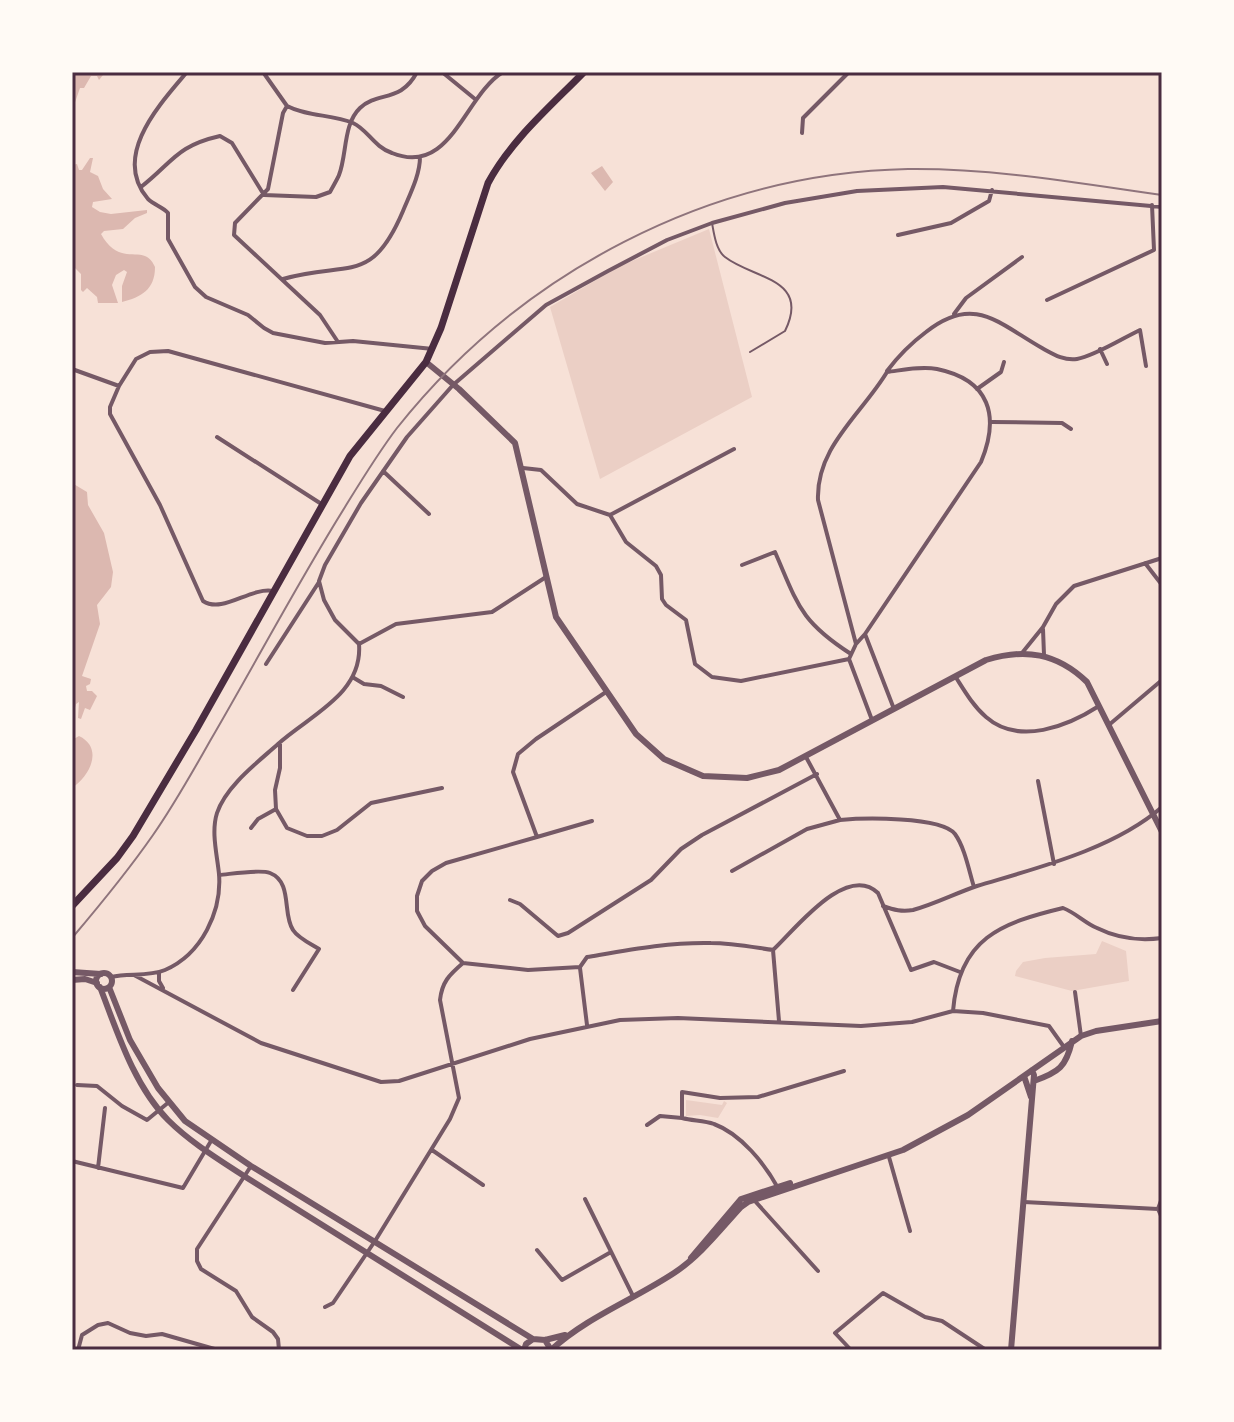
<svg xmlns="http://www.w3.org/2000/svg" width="1234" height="1422" font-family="'Roboto Condensed',sans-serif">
<rect width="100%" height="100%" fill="#f7e1d7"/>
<path fill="#ebcfc5" d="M709 229 752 397 600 479 550 307 620 266Z
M1102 941 1126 951 1129 981 1072 991 1015 976 1016 971 1023 962 1045 958 1096 954Z
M686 1100 722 1105 724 1101 727 1103 718 1118 700 1115 686 1116Z"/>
<path fill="#dcb8b0" d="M72 72H108L109 75H103L99 80 97 76H91L84 88H80L72 111Z
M90 158H93L90 172 98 176 103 189 112 199 93 202 92 207 100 212 111 214 147 210V213L135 218 123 229 104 231 101 234C121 270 144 241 155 267 155 290 141 297 122 302V286L127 272 124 270 116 275 112 285 118 303H98L97 297 87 288 83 292 81 290V274L72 265V165L77 164 79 170H82Z
M602 166 613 182 605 191 591 173Z
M72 483 87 492 88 505 104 533 113 572 111 587 97 605 100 624 82 676 91 679 90 684 86 686 87 691H92L97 696 90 710 85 708 81 719 78 718 79 702 76 704 72 718Z
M79 736C104 748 90 776 72 788V740Z"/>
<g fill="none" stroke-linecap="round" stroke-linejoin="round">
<path stroke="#755966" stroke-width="2" d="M712 223C714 234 716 250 725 257 753 279 811 278 785 331L750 352"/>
<path stroke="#755966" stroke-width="4" d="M187 72C160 104 111 156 148 199 154 205 163 207 168 213V239L195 287 206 297 248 315 264 328 273 333 325 343 353 341 433 349
M263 72 287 106 283 113 268 189 235 223 234 235 320 315 338 342
M442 72 475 99
M287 106C308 117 332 114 353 123 367 129 374 147 392 153 451 177 464 96 503 72
M802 133 803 118 849 72
M141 187C173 162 176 146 220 136L232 143 264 195 316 197 330 192C333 186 337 180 339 175 347 155 343 124 360 108 378 91 401 103 417 72
M898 235 951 223 989 201 992 190
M283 279C347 260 371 287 403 211 410 194 420 175 420 157
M1047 300 1154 250 1152 205
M954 314 966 298 1022 257
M1100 349 1107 364
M72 369 119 386
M887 371C899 355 910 344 926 332 974 294 998 323 1042 348 1053 354 1064 361 1077 359 1095 356 1123 338 1140 330L1146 366
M977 389 1001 372 1004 362
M992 422 1062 423 1071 429
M217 437 323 505
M523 468 541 470 577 504 610 515 626 542 656 566 661 575 662 599 666 605 686 620 695 664 712 677 741 681 849 659
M383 471 429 514
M610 515 734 449
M1145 563 1162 585
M742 565 775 552C798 605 800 621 851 654
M273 591C250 587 223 614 203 601L160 505 110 414V407L119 386 136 359 150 352 168 351 385 411
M1043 629 1044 655
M865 634 894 709
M359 644 396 624 492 612 546 577
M1022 653 1043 627 1056 604 1074 586 1162 558
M849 659 856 644 865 634 981 462C1000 416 990 380 937 369 921 366 903 370 887 372 861 415 816 447 818 500L856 644
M849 659 872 720
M266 664 319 582
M955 676C964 690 973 706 986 717 1019 746 1068 726 1099 706
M354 678 364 684 381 686 403 697
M606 692 536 739 518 754 513 772 537 837 446 863 432 871 422 881 417 896V911L425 926 463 963 528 970 580 967 587 957C628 950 669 942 711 943 731 943 752 947 773 950 793 932 846 862 878 893L911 970 934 962 960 972
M1110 724 1162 680
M280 744V768L275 790 276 809 287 828 307 836H322L337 830 371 803 442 788
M806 757 840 820C862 818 941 816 955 834 965 848 969 871 974 887
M1038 781 1054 864
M251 828 258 819 276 809
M537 837 592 821
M732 871 807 829 840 820
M219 875C231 874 260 869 270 873 293 882 282 914 293 930 298 938 311 944 319 949L293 990
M510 900 520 904 558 936 568 933 651 880 681 849 702 835 817 774
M883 906C894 910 902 912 913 910 935 904 956 893 977 886 1037 868 1114 849 1162 807
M773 950 779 1021
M580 968 587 1025
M159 972V981L163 988
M134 975 261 1043 381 1082 399 1081 530 1039 620 1020 678 1018 861 1026 912 1022 953 1011 983 1013 1049 1026 1064 1047
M111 977C129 973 148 977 165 970 202 954 222 911 219 874 217 854 211 832 217 813 226 786 258 762 278 744 310 715 363 694 359 644L335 620 324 600 319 581 325 565 361 503 407 437 453 385 546 305 608 271 667 240 712 223 785 203 857 191 943 187 1162 207
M1075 992 1081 1036
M953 1011C959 938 1001 923 1063 908 1076 913 1085 923 1097 928 1117 938 1140 941 1162 938
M77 1085 97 1086 122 1106 147 1120 169 1102
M647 1125 660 1116 682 1118
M432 1150 483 1185
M889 1157 910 1231
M72 1161 183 1188 211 1141
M251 1166 197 1249V1261L201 1269 236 1291 252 1317 273 1332 278 1339 279 1350
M98 1168 105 1108
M778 1188C765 1164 741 1134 714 1124 704 1120 693 1121 682 1118V1092L720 1098 758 1097 844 1071
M1162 1198 1158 1209 1162 1218
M585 1199 633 1296
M754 1200 818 1271
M1024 1202 1158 1209
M537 1250 562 1280 611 1252
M325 1307 333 1303 375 1241 450 1119 459 1098 440 1000C442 982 449 975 463 963
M78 1350 82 1335 98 1325 108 1323 130 1333 146 1336 162 1334 218 1350
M851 1350 835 1333 883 1293 925 1317 942 1321 986 1350"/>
<path stroke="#755966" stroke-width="6" d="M426 362 459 389 515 443 556 617 636 734 664 759 703 776 747 778 779 770 986 660C1025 648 1057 653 1087 682L1162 832
M72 972 101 974
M96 981a8 8 0 1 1 16 0a8 8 0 1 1-16 0Z
M72 980 85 979 97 983
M100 987C117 1031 134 1086 168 1120 190 1142 218 1159 244 1176L522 1350
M109 987 130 1040 158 1088 185 1121 251 1166 533 1339
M1024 1076 1031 1097
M1034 1081C1059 1072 1066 1067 1072 1041
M691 1258 741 1199 790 1183
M545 1340 551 1350C587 1317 633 1300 674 1273 700 1256 719 1231 741 1207L748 1202 903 1150 968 1115 1081 1036 1096 1031 1162 1021
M524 1350 526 1344 533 1339 545 1340 565 1335
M1011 1350 1034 1075 1032 1070"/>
<path stroke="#4a2c40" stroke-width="7" d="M72 906 117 858 133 836 196 730 350 456 426 362 441 328 488 183C511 140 550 107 584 72"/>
<path stroke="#8f747c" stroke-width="2" d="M72 938C100 905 128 871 153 835 174 805 192 773 210 741 255 664 297 584 345 507 361 481 378 453 397 428 520 273 709 173 908 169 993 168 1078 183 1162 195"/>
</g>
<rect width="1234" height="1422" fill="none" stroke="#fffaf5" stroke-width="148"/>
<rect x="74" y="74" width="1086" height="1274" fill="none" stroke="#4a2c40" stroke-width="3"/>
</svg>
